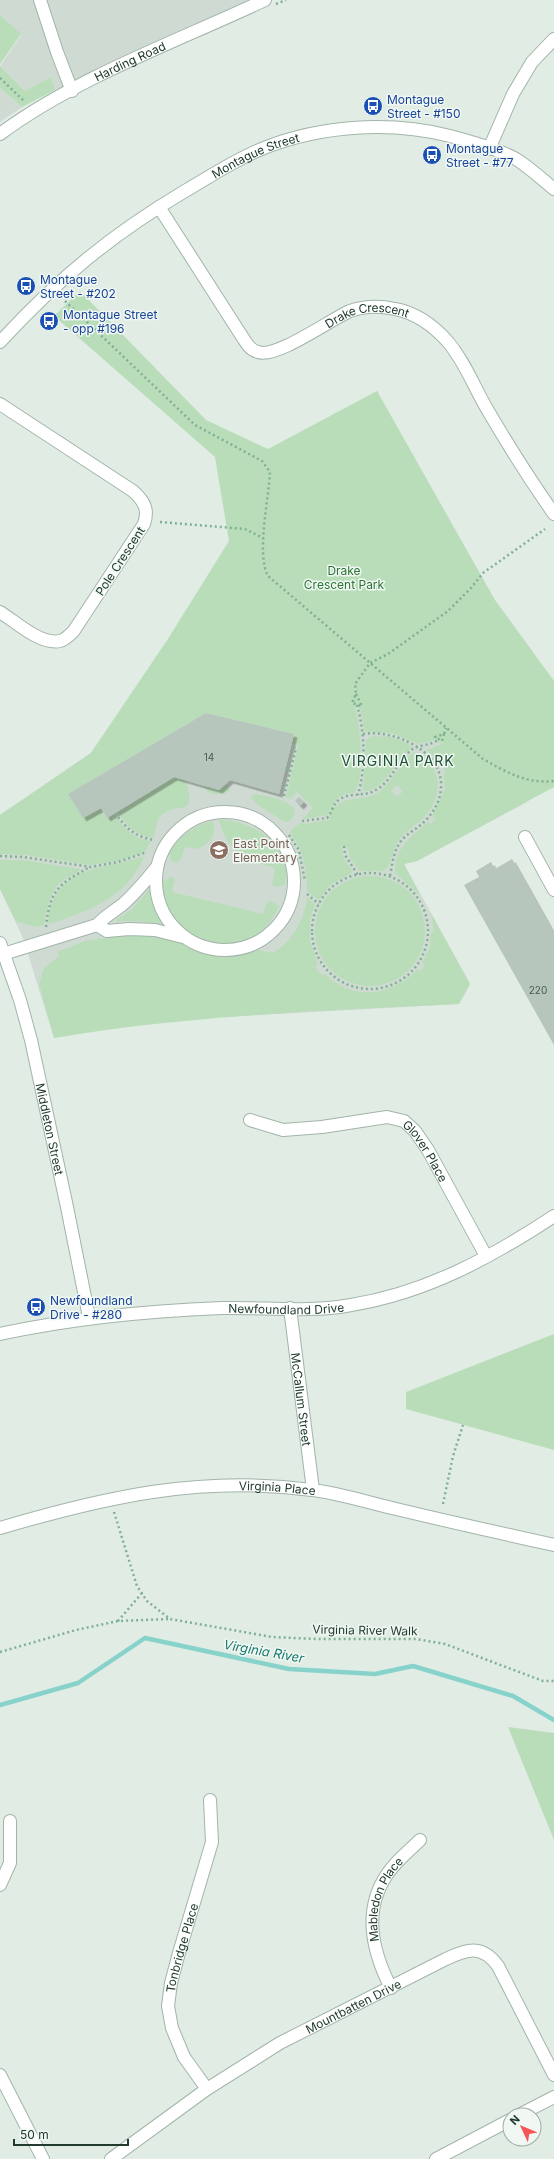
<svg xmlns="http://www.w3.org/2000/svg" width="554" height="2159" font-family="Inter,sans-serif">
<defs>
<filter id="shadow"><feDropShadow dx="3.5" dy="3.5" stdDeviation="0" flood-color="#0004"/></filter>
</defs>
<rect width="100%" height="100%" fill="#e0ece4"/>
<path fill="#cfdbd2" d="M0 0H265L195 25 55 90 51 77 25 91 0 66 21 35 0 15Z
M0 88 22 107 0 122Z
M166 642 419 728 527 802 417 861 404 864 470 984 459 1004 221 1017 116 1027 54 1038 23 938 0 889V815L91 753Z"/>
<path fill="#b9ddb9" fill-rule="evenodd" d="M0 15 21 34 0 64Z
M0 66 25 91 51 77 55 90 22 107 0 88Z
M80 291 206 420 268 449 377 391 495 600 554 681V787L417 861 404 864 420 895 395 873C394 848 411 837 428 822L431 824 435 819 432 816 445 789 443 774 445 773 443 766 441 767 434 757 426 750 442 744 435 740 418 744 392 733 365 732 360 709 355 707C360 724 366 779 354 793 338 792 333 803 328 815L303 819 313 808 297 792 290 799 286 797 298 746 292 743 294 734 206 713 68 794 83 818 101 808 107 818 114 814C124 828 133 839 151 841L145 852 118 861 91 865 25 855 0 854V815L91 753 166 642 229 541 215 457 54 316Z
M373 736 391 737 409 744 411 748C396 758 383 794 363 791L366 740Z
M413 753 422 754C444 772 442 802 421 820 415 826 407 830 402 836 392 847 393 862 386 869L382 871H360L351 860 347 847 341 846 344 859 353 872 330 885 320 899H317L307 891C307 869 304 851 291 834V830L300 823 305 824 329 820 332 806 336 807C348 794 365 802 379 792 393 782 400 761 413 753ZM397 785 403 791 397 797 391 791Z
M174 777 186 780C197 822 178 799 161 816 155 821 157 831 153 838 135 835 127 826 117 812Z
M226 784 230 791C220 796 209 796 203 785Z
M254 794C269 796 284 798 295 809 295 816 293 819 287 822L283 821 258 805 251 797Z
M219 820C251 819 294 846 285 884L277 887 272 885 275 868C246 860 227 852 219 820Z
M213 821C217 835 210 844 197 849L185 847 181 859 176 863 171 861 169 853C179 837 194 824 213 821Z
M141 857H144C126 899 89 910 50 924L48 923C53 866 99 871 141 857Z
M0 860H22L81 869C78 873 70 876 65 879 49 889 48 908 44 925L36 927 18 922 14 918 0 889Z
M315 931a55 55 0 1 1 110 0a55 55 0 1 1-110 0Z
M171 877 175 879 172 892 263 914 267 902 271 901 279 906C250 973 162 946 162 882Z
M151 887 154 889 156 901 165 922 164 924 136 921H115L133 908Z
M307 897 315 904 310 920V941L318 964 315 967 322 975 325 974C353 1002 392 996 418 969L421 971 425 965 422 963 430 947 431 933 434 932 431 913 470 984 459 1004C324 1011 188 1015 54 1038L39 984 44 968 59 956 57 952 85 941 134 934 171 939 216 956H234L254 949 273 953C292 942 305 919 307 897Z
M554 1334V1450L406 1409V1392Z
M508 1727 554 1733V1840Z"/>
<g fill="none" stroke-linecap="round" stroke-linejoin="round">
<path stroke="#87d2ca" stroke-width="4.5" d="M0 1705 78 1683 145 1638 289 1669 375 1674 413 1666 513 1696 554 1720"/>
</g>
<path fill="#b6c6bc" filter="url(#shadow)" d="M206 713 294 734 279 794 230 780 219 790 174 777 107 818 101 808 83 818 68 794Z
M299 797 304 802 300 806 295 801Z
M512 859 554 934V1045L464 885 479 877 476 871 491 862 495 869Z"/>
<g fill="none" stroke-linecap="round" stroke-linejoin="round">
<defs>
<g id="minor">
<path d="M40 0 57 52 72 91"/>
<path id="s1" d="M0 134C77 77 178 41 265 0"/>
<path d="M489 149 513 94 532 62 554 39"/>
<path id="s2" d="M159 207 243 338C247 344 250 350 258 352 276 359 331 319 350 311 364 306 381 306 395 309 416 313 434 326 448 342 465 362 474 387 487 409 508 445 530 480 554 514"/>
<path id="s3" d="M0 342C58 279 111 235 185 191 211 176 236 159 264 148 322 125 390 121 450 136 469 141 503 150 519 161 531 169 543 180 554 189"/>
<path d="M0 404 133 491C144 501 149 509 144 524L73 632C69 635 65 640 60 641 40 645 16 622 0 612"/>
<circle cx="225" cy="881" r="69"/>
<path d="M525 837 554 890"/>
<path d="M97 925 107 931 129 929 155 930 183 937"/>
<path id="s4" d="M0 943 20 1000 31 1040 67 1207 89 1317"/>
<path d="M0 955 97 925C105 916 113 912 122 905 135 894 146 880 157 867"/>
<path id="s5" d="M250 1120 283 1130 322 1127 387 1117 404 1121 415 1131 428 1150 486 1256"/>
<path id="s6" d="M290 1308 313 1490"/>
<path id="s7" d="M0 1334C73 1318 147 1311 222 1308 264 1307 309 1313 351 1305 426 1293 492 1257 554 1216"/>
<path id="s8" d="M0 1528C105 1497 202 1475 312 1490 339 1493 366 1502 392 1508 446 1521 500 1533 554 1545"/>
<path d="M0 1885 10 1863V1821"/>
<path id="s9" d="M391 1988C372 1951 362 1910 388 1873 396 1861 410 1850 420 1840"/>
<path d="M0 2075 43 2159"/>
<path id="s10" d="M207 2089 184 2057 172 2028 168 2006 171 1983 179 1953 212 1842 210 1800"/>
<path d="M519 2115 554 2097"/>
<path id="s11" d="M111 2159 207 2089 280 2043 446 1959C467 1949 482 1944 498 1966L554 2075"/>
<path d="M436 2159 510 2120"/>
</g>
</defs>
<use href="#minor" stroke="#a3b4aa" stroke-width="14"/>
<path stroke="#80b094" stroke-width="2.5" stroke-dasharray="2 3" stroke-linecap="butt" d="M276 4 286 0
M0 78 25 102
M65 301 195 425 262 461 270 472C269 498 256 554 268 576L483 759C506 772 526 784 554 781
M160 522 245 529 263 538
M356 694 362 706 352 703 356 694 355 684 370 663 388 654 448 611 471 588 483 573 545 529
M357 705C365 733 366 767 358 795
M363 734C383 731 406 738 423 751 448 770 446 801 424 822 416 830 405 834 399 844 393 854 392 866 390 876
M444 734 442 741 435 737 444 734 446 728
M286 768 290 770
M284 796 296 748 291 747
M115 813C126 828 135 837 154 840
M302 821 327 818C333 812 332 804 340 799 351 792 365 797 376 790 392 781 397 761 411 750 419 744 432 746 439 739
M289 835 299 850 305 881
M344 846 345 855 358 875
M0 856 23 857 91 867 118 862 147 852
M312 931a58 58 0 1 1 116 0a58 58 0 1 1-116 0Z
M307 894 319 904
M46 927C50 889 59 884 90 867
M443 1504 453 1456 463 1425
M114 1512 137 1586 147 1601 170 1619 272 1637 318 1639H416L445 1644 543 1681H554
M142 1593 118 1621 170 1619
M0 1652 76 1630 118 1621"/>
<use href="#minor" stroke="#fff" stroke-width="12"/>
</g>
<defs>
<symbol id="bus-disc" viewBox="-11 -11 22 22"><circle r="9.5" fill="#1a4fb4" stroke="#f1f8f3"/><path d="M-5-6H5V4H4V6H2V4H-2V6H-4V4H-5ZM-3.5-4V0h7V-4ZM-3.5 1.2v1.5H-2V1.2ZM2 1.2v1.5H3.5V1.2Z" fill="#fff"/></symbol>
<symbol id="school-disc" viewBox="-11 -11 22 22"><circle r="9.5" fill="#8d6e63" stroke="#f1f8f3"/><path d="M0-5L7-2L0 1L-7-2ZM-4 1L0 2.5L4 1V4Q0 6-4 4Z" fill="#fff"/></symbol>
</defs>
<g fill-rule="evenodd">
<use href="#bus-disc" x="362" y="95" width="22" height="22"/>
<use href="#bus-disc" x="421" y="144" width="22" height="22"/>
<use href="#bus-disc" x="15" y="275" width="22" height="22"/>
<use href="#bus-disc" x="38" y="310" width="22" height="22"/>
<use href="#school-disc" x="208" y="839" width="22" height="22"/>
<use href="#bus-disc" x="25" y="1296" width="22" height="22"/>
</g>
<g text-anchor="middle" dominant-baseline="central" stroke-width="3" stroke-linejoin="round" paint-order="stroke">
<g font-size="10" fill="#465e52">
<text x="209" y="757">14</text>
<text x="538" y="990">220</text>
</g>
<g font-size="12" fill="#213c2e" stroke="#f1f8f3">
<text stroke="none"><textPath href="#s1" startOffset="149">Harding Road</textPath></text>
<text stroke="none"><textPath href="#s3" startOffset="319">Montague Street</textPath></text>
<text stroke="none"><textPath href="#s2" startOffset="295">Drake Crescent</textPath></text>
<text transform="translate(120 561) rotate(-57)">Pole Crescent</text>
<text stroke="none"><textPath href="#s4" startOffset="193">Middleton Street</textPath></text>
<text stroke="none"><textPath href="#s5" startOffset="194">Glover Place</textPath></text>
<text stroke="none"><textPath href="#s7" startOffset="288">Newfoundland Drive</textPath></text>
<text stroke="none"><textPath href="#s6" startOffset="92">McCallum Street</textPath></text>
<text stroke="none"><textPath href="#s8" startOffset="282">Virginia Place</textPath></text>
<text transform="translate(365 1630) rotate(1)">Virginia River Walk</text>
<text stroke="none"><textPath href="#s9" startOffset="95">Mabledon Place</textPath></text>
<text stroke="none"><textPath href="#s10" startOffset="153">Tonbridge Place</textPath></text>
<text stroke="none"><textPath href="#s11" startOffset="287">Mountbatten Drive</textPath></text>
</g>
<g font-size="12" fill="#164399" stroke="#f1f8f3" text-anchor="start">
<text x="387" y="99">Montague<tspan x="387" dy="14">Street - #150</tspan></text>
<text x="446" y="148">Montague<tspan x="446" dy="14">Street - #77</tspan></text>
<text x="40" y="279">Montague<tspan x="40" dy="14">Street - #202</tspan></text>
<text x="63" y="314">Montague Street<tspan x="63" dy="14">- opp #196</tspan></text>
<text x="50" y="1300">Newfoundland<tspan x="50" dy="14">Drive - #280</tspan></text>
</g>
<g font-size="12" fill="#2a7433" stroke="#f1f8f3">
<text x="344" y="570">Drake<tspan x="344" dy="14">Crescent Park</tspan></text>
</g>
<g font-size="12" fill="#785e54" stroke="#f1f8f3" text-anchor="start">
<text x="233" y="843">East Point<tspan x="233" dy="14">Elementary</tspan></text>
</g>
<g font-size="13" font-style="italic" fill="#1a7970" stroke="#f1f8f3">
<text transform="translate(264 1651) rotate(10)">Virginia River</text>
</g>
<g font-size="14" letter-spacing="1" fill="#1c4f35" stroke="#f1f8f3">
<text x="398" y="760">VIRGINIA PARK</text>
</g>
</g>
<g transform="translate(522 2127) rotate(314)"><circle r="19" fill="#f1f8f3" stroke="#9eada4"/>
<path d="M0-3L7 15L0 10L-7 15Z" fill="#f55558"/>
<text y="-6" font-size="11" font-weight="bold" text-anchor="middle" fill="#213c2e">N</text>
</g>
<path d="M14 2139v6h114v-6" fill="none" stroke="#213c2e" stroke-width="2"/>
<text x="20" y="2139" font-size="12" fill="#213c2e" stroke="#f1f8f3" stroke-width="3" paint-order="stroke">50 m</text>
</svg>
